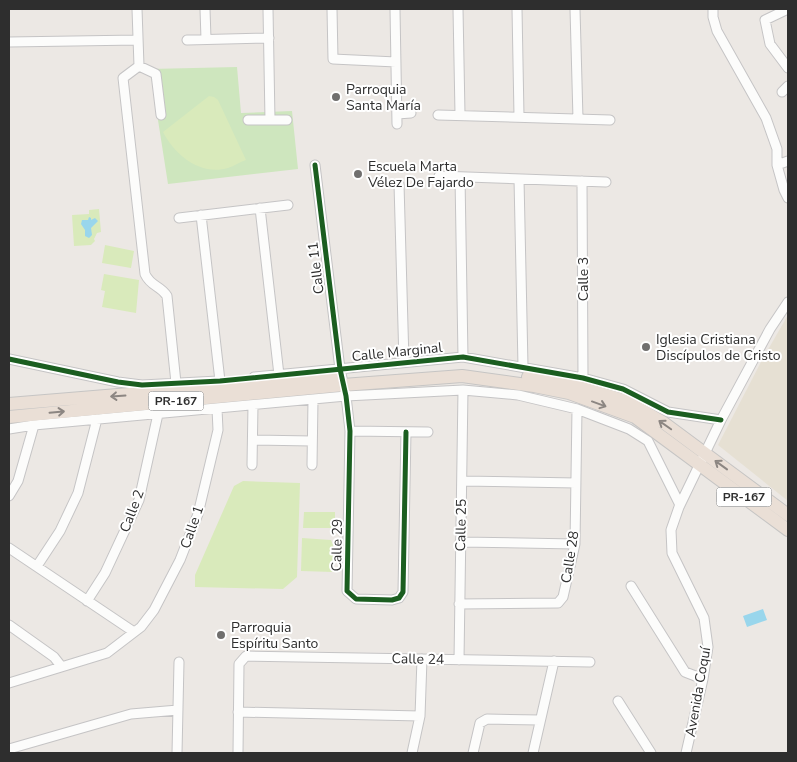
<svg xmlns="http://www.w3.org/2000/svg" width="797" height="762" font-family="'Nunito Sans',sans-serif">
<rect width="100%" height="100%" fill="#ece8e4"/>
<path fill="#e6e0d3" d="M788 315V501L718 445 762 360Z"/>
<path fill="#cee6be" d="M237 67 241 113 292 111 298 169 168 184 150 69Z"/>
<path fill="#d9eabb" d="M209 96 214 97 218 100 246 160C240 162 234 166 228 168 200 176 175 155 163 132Z
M99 209 101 232 97 233 94 239 95 241 91 245 74 246 72 215 89 214V210Z
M105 245 134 251 131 268 102 263Z
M104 274 139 280 136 313 102 307 105 291 101 290Z
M243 481 300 483 297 577 283 589 195 587V575L234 486Z
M304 512H335V528H303Z
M302 538 331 540 333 545V572L301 571Z"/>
<path fill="#99d6ec" d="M89 217 91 218V220L95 218 98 221 91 228 92 235 89 238 85 236V230L81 224 82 220H88Z
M763 609 767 620 747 627 743 616Z"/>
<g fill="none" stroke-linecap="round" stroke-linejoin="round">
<defs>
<path id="minor" d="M137 9 139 66 123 78 145 274C151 287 160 285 167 296L176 383
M205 9 206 39
M268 9 270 120
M332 9 333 59 396 62
M395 9 397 124
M458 9 460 114
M517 9 519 116
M575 9 578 119
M713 9V17L717 31 766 118 777 149V165L784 190 788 198
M788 9 765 20 770 44 788 68
M187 40 269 38
M9 42 138 40
M139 66 156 74 161 115
M782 92 788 86
M397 114 411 113
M438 115 610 120
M248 120H287
M315 165 340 369 346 396 350 431 347 591 356 599 392 600 399 598 403 592 406 432
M777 165 788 161
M439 176 606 182
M460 177 463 357
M519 179 523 366
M582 181 583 378
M399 184 404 362
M260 208 279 375
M201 215 220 381
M179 218 288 205
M9 359 118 382 142 385 218 381
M254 377 463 357 583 378 623 389 668 412 721 420
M9 429 34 425 346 396 463 390 518 395 577 409 629 429 648 441 680 505
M350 431 428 432
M253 440 312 441
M252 465 253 405
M312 465 313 400
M462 481 576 483
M9 496 18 481 34 425
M460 542 575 544
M9 548 134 632
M37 566 60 531 78 493 97 419
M631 586 685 672 703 679
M87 601 105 573 139 500 158 414
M459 604 558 603 563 597 575 544 577 409
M9 625 54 657 61 666
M459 660 463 390
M9 683 107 653 141 627 154 610 180 560 198 514 218 430 217 409
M618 701 651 753
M238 712 420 716
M9 749 131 714 178 710
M177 753 179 662
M238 753 239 664 246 656 590 662
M412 753 420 716 422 659
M473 753 480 723 487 719 540 720
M533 753 554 661
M686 753 703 679 708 647 704 618 672 553 671 530 679 507 721 420 770 329 788 302"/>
<path id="highway" d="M528 377 569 384 626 401 638 408 664 423 788 515
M9 404 334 377
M9 417 343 385 462 376 534 386 569 393 635 417 788 530"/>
</defs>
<use href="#minor" stroke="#c5c4c5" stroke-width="11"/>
<use href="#highway" stroke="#c6c5c4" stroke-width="14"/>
<use href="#minor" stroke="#fcfcfb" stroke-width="9"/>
<use href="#highway" stroke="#eadfd6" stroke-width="12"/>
<defs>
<path id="cycleway" d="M315 165 340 369 346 396 350 431 347 591 356 599 392 600 399 598 403 592 406 432
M9 359 118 382 142 385 220 381 463 357 583 378 623 389 668 412 721 420"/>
</defs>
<use href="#cycleway" stroke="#fff" stroke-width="8"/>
<use href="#cycleway" stroke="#1b5e20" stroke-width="5"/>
</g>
<defs><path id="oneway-shaft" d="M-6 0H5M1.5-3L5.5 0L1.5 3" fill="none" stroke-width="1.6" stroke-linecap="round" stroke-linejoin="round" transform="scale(1.25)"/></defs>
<g stroke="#8c8682">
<use href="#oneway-shaft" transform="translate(118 396) rotate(176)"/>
<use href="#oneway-shaft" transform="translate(599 404) rotate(20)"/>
<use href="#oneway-shaft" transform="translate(57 412) rotate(-5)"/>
<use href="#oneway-shaft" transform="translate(665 425) rotate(-145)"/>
<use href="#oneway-shaft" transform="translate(721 465) rotate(-144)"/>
</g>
<g fill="#706f6e" stroke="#fff" stroke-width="2">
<circle cx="336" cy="97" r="5"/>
<circle cx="358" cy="174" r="5"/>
<circle cx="646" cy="347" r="5"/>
<circle cx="221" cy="635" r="5"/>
</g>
<g text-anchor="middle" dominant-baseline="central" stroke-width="4" stroke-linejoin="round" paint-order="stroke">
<g fill="#fff" stroke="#6d6d6d" stroke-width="1">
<rect x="148.5" y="391.5" width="55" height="19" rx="4"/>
<rect x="716.5" y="487.5" width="55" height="19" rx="4"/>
</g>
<g font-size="12" font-weight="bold" fill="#2e2e2e">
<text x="176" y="401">PR-167</text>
<text x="744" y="497">PR-167</text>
</g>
<g font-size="14" fill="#2e2e2e" stroke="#fff" text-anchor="start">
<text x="346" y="89">Parroquia<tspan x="346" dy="16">Santa María</tspan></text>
<text x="368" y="166">Escuela Marta<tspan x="368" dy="16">Vélez De Fajardo</tspan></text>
<text x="656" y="339">Iglesia Cristiana<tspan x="656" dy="16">Discípulos de Cristo</tspan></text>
<text x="231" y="627">Parroquia<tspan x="231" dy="16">Espíritu Santo</tspan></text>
</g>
<g font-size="14" fill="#2e2e2e" stroke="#fff">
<text transform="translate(316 268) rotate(-97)">Calle 11</text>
<text transform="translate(583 279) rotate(-90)">Calle 3</text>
<text transform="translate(397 352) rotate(-6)">Calle Marginal</text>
<text transform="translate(132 511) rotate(-69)">Calle 2</text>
<text transform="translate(461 525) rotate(-89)">Calle 25</text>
<text transform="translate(192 527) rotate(-71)">Calle 1</text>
<text transform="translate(337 545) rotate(-89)">Calle 29</text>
<text transform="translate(570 557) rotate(-81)">Calle 28</text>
<text transform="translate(418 659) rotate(1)">Calle 24</text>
<text transform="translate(698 692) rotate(-80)">Avenida Coquí</text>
</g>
</g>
<rect width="797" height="762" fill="none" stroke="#2e2e2e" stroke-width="20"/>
</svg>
